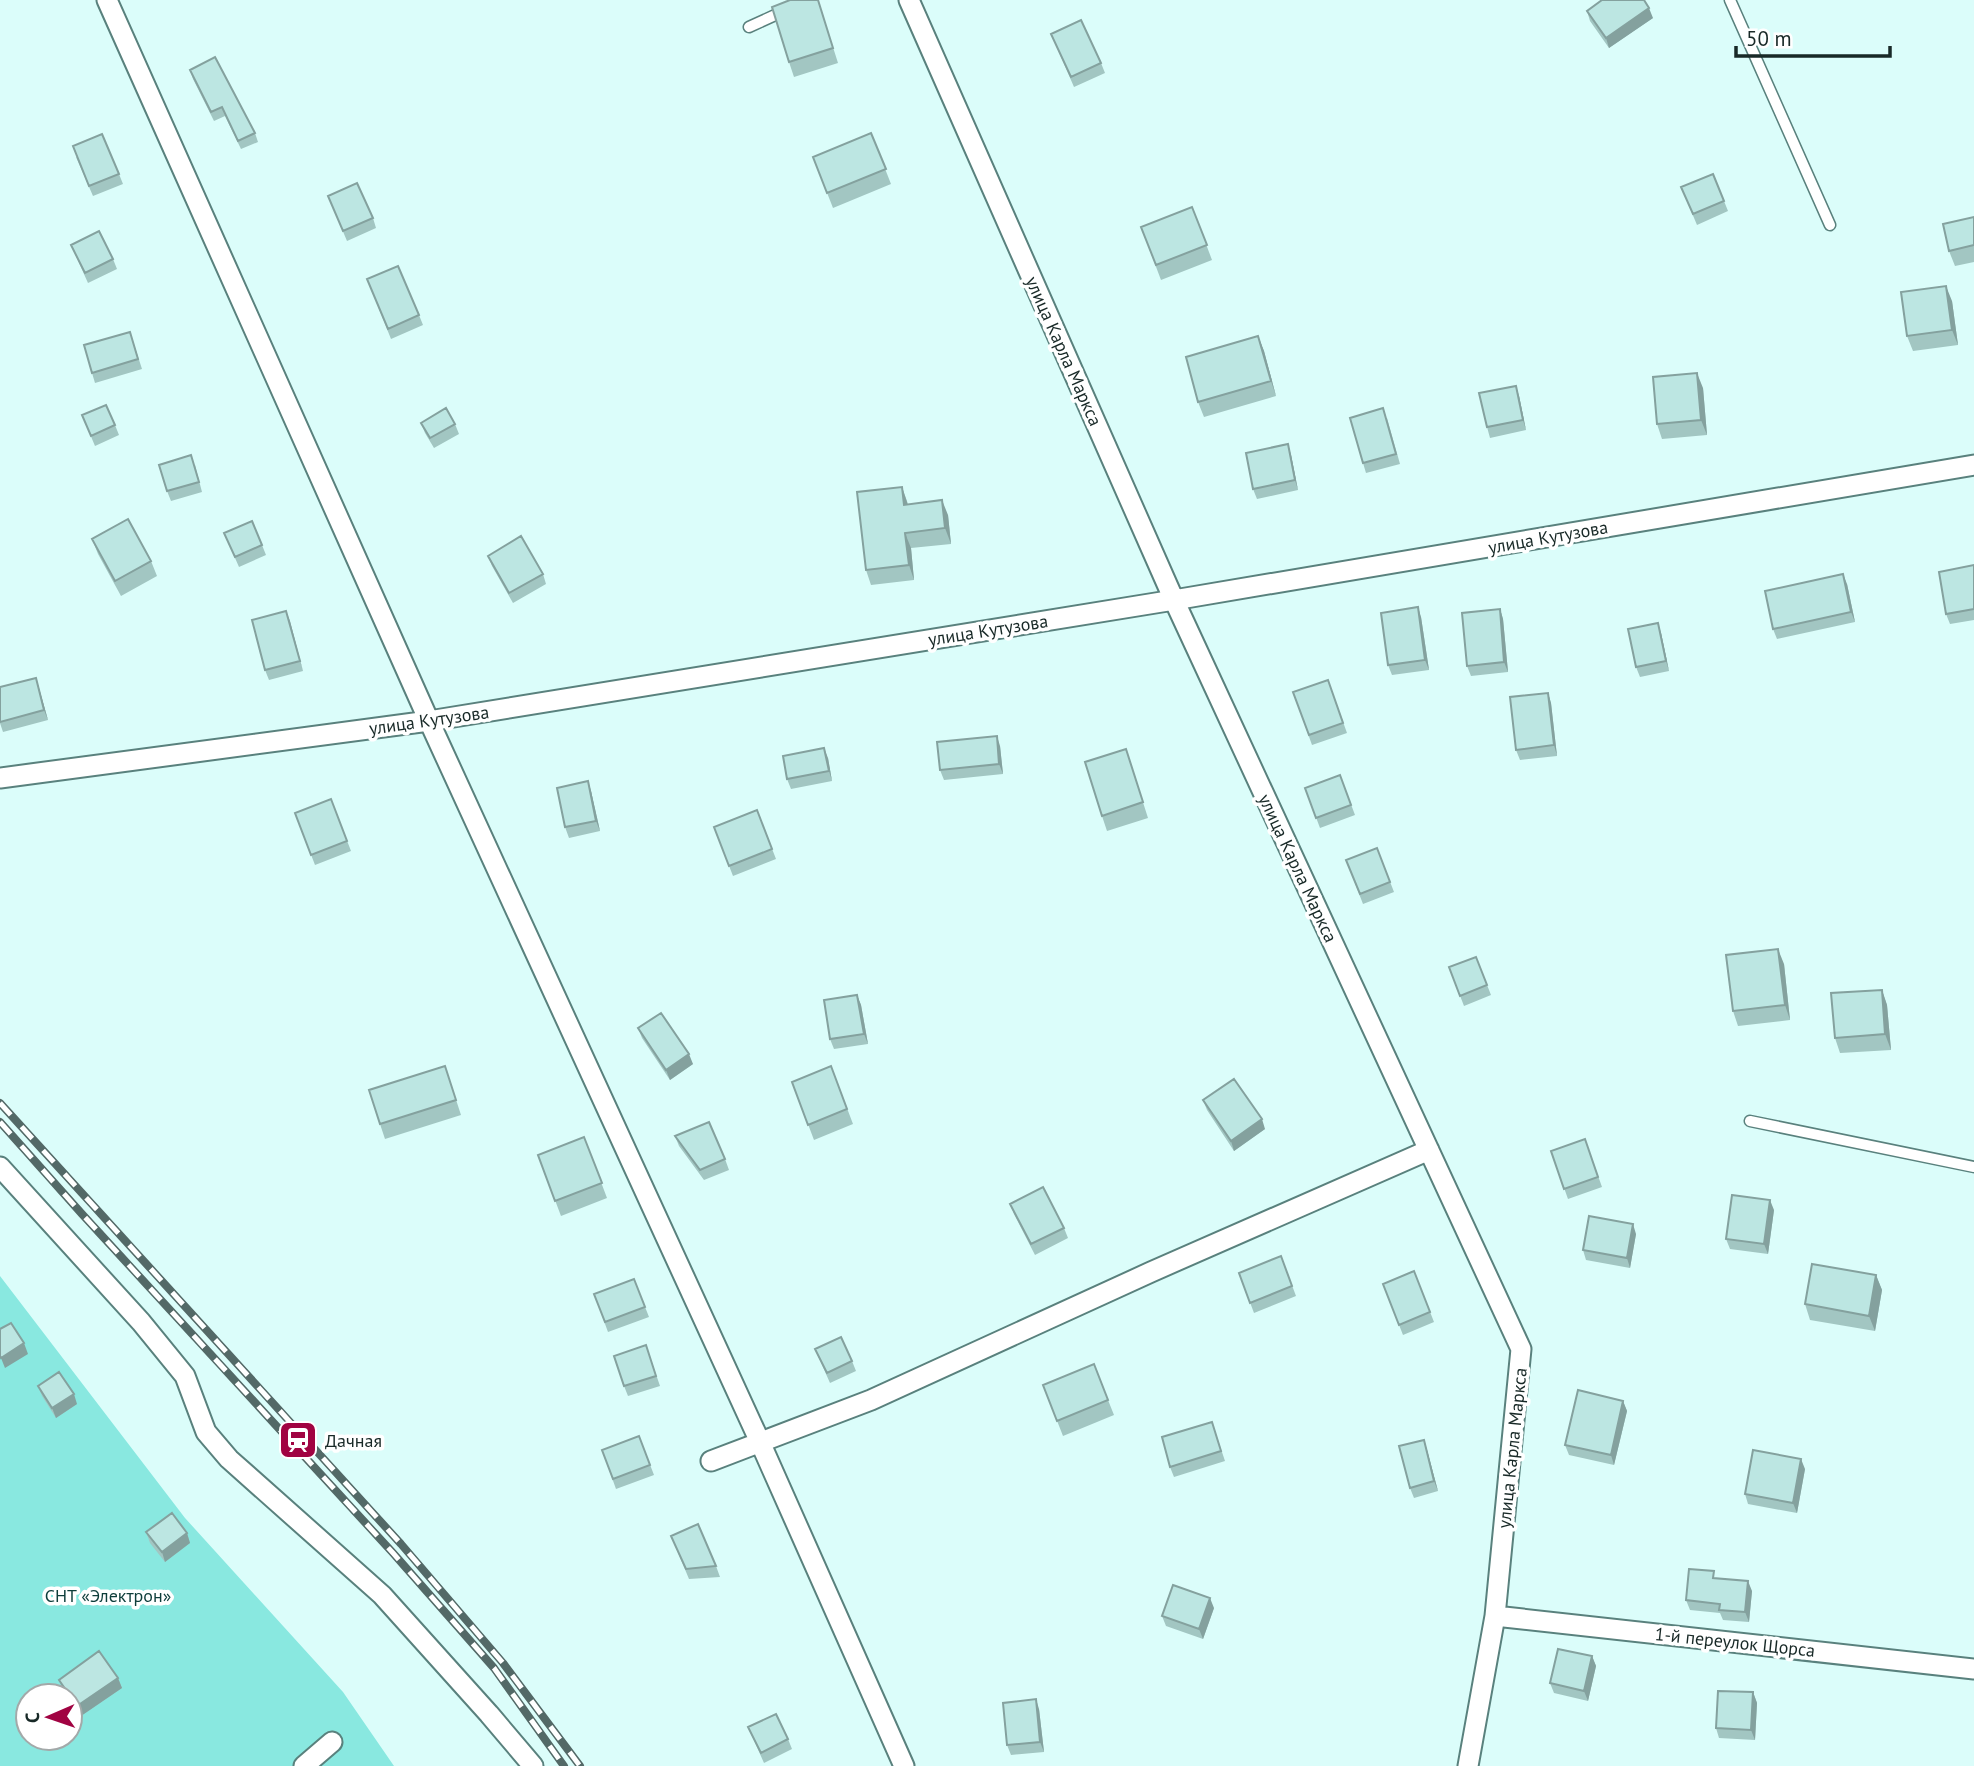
<svg xmlns="http://www.w3.org/2000/svg" width="1974" height="1766" font-family="'PT Sans',sans-serif">
<rect width="100%" height="100%" fill="#dbfdfa"/>
<path fill="#89e8e0" fill-rule="evenodd" d="M0 1276 185 1518 343 1692 394 1766H0ZM28 1696H70V1738H28Z"/>
<g fill="none" stroke-linecap="round" stroke-linejoin="round">
<defs>
<path id="service" d="M1730 0 1830 225
M749 27 784 11
M1750 1121 1974 1167"/>
<path id="minor" d="M107 0 429 721 760 1442 904 1766
M909 0 1174 600 1521 1349 1495 1616 1468 1766
M0 778 429 721 1174 600 1974 465
M0 1167 141 1322 185 1376 206 1432 229 1459 382 1595 489 1714 533 1766
M711 1461 871 1400 1151 1272 1429 1150
M1495 1616 1974 1669
M304 1766 332 1742"/>
</defs>
<use href="#service" stroke="#59817d" stroke-width="13"/>
<use href="#minor" stroke="#59817d" stroke-width="23"/>
<use href="#service" stroke="#fff" stroke-width="10"/>
<use href="#minor" stroke="#fff" stroke-width="19"/>
<defs>
<path id="rail" d="M0 1103 401 1544 503 1663 580 1766
M0 1122 82 1214 393 1553 494 1668 564 1766"/>
</defs>
<use href="#rail" stroke="#536967" stroke-width="8"/>
<use href="#rail" stroke="#fff" stroke-width="5" stroke-dasharray="16" stroke-linecap="butt"/>
</g>
<path fill="#a2c6c2" d="M818 0 838 63 794 77 789 62Z
M1587 11 1653 18 1609 48 1590 21Z
M1051 34 1101 63 1105 73 1074 87Z
M190 70 255 133 258 142 241 149 225 116 214 121 193 79Z
M871 133 891 184 833 208 813 157Z
M76 157 119 174 123 184 93 196Z
M1681 187 1724 201 1728 211 1697 225Z
M328 196 373 218 376 228 347 241Z
M1192 207 1212 260 1161 280 1141 227Z
M1974 217V262L1955 266 1949 251Z
M71 245 113 259 117 269 88 283Z
M367 279 419 315 423 325 391 339Z
M1952 301 1958 345 1913 351 1907 336Z
M130 332 142 369 95 383 92 373Z
M1258 336 1264 351 1276 396 1204 417 1198 402Z
M1703 388 1707 435 1662 439 1657 424Z
M1519 396 1526 430 1490 438 1487 427Z
M82 415 115 425 119 435 95 446Z
M1387 418 1400 464 1366 473 1363 463Z
M421 423 455 424 459 434 434 448 425 433Z
M1291 455 1298 490 1257 499 1253 489Z
M195 465 202 492 171 501 167 491Z
M902 487 908 504 948 515 951 544 911 548 914 580 871 585 866 570Z
M224 533 262 545 266 555 239 567Z
M92 539 151 561 157 576 121 596 98 554Z
M488 556 543 574 546 584 513 603 492 566Z
M1974 565V620L1950 624 1946 614Z
M1847 584 1855 622 1777 639 1773 629Z
M1500 609 1503 619 1508 672 1471 676 1467 666Z
M286 611 303 671 269 680 265 670Z
M1421 617 1429 670 1392 675 1388 665Z
M1661 633 1669 671 1640 677 1636 667Z
M36 678 48 720 3 732 0 723V687Z
M1328 680 1347 733 1312 745 1293 692Z
M1548 693 1551 703 1557 756 1520 760 1516 750Z
M1000 746 1003 774 944 780 940 770Z
M1126 749 1148 818 1107 831 1102 816Z
M828 758 832 781 791 789 787 779Z
M1340 775 1355 815 1320 828 1305 788Z
M591 791 600 831 569 838 565 827Z
M331 799 351 851 315 865 295 813Z
M757 810 776 859 733 876 714 827Z
M1377 848 1394 892 1363 904 1346 860Z
M1476 957 1491 995 1464 1006 1449 967Z
M1784 964 1790 1020 1738 1026 1733 1011Z
M1882 990 1887 1005 1891 1050 1840 1053 1835 1038Z
M857 995 861 1005 868 1044 834 1049 830 1039Z
M638 1028 693 1064 670 1080 642 1038Z
M445 1066 461 1115 385 1139 380 1124Z
M831 1066 853 1124 814 1140 792 1082Z
M1203 1100 1265 1129 1234 1151 1207 1110Z
M675 1136 725 1159 729 1170 704 1180 679 1146Z
M584 1137 607 1198 561 1216 538 1155Z
M1585 1139 1602 1187 1568 1199 1551 1151Z
M1010 1204 1064 1228 1068 1238 1035 1255 1014 1214Z
M1774 1210 1768 1254 1730 1249 1726 1239Z
M1636 1234 1630 1268 1586 1260 1583 1250Z
M1281 1256 1296 1296 1254 1313 1239 1273Z
M1414 1271 1434 1322 1403 1335 1383 1284Z
M1876 1275 1882 1290 1875 1331 1810 1320 1805 1304Z
M634 1279 649 1317 608 1332 594 1294Z
M646 1345 660 1386 628 1396 624 1386Z
M815 1349 852 1361 856 1371 830 1383Z
M1043 1385 1108 1400 1114 1415 1063 1436Z
M38 1386 77 1404 56 1418 42 1396Z
M1623 1401 1627 1411 1614 1465 1569 1455 1565 1445Z
M1212 1422 1225 1461 1174 1477 1170 1467Z
M639 1436 654 1475 616 1489 602 1450Z
M1427 1450 1438 1491 1414 1498 1410 1488Z
M1805 1469 1797 1513 1748 1504 1745 1494Z
M146 1532 187 1533 190 1543 165 1562 150 1543Z
M671 1536 716 1566 720 1577 689 1579Z
M1716 1578 1752 1591 1749 1622 1723 1620 1720 1613 1690 1610 1686 1600Z
M1214 1608 1203 1639 1166 1626 1162 1616Z
M1592 1656 1596 1666 1588 1701 1554 1693 1550 1683Z
M118 1678 122 1688 81 1716 70 1701V1696H67L63 1690 59 1680Z
M1753 1692 1757 1703 1755 1740 1719 1738 1716 1728Z
M1039 1709 1044 1752 1011 1755 1007 1745Z
M748 1727 788 1739 792 1749 764 1763Z"/>
<path fill="#84a19e" d="M1649 8 1653 18 1609 48 1606 38Z
M1946 286 1952 301 1958 345 1952 330Z
M1258 336 1264 351 1276 396 1271 381Z
M1697 373 1703 388 1707 435 1701 420Z
M1516 386 1519 396 1526 430 1523 420Z
M1288 444 1291 455 1298 490 1295 480Z
M902 487 907 502 909 520 904 505Z
M942 500 948 515 951 544 945 528Z
M905 533 911 548 914 580 909 565Z
M1843 574 1847 584 1855 622 1851 612Z
M1418 607 1421 617 1429 670 1425 660Z
M1500 609 1503 619 1508 672 1504 662Z
M286 611 290 621 303 671 300 661Z
M1658 623 1661 633 1669 671 1666 661Z
M36 678 39 688 48 720 44 710Z
M1548 693 1551 703 1557 756 1554 745Z
M997 736 1000 746 1003 774 999 764Z
M824 748 828 758 832 781 829 771Z
M588 781 591 791 600 831 596 821Z
M1778 949 1784 964 1790 1020 1785 1005Z
M1882 990 1887 1005 1891 1050 1885 1034Z
M857 995 861 1005 868 1044 864 1034Z
M689 1054 693 1064 670 1080 666 1070Z
M1262 1119 1265 1129 1234 1151 1231 1141Z
M1770 1200 1774 1210 1768 1254 1764 1244Z
M1633 1224 1636 1234 1630 1268 1627 1258Z
M1876 1275 1882 1290 1875 1331 1869 1316Z
M24 1343 28 1354 5 1368 1 1358Z
M74 1394 77 1404 56 1418 52 1408Z
M1623 1401 1627 1411 1614 1465 1611 1455Z
M1424 1440 1427 1450 1438 1491 1434 1481Z
M1801 1459 1805 1469 1797 1513 1793 1503Z
M187 1533 190 1543 165 1562 162 1552Z
M1748 1581 1752 1591 1749 1622 1745 1612Z
M1210 1598 1214 1608 1203 1639 1199 1629Z
M1592 1656 1596 1666 1588 1701 1584 1691Z
M118 1678 122 1688 81 1716 77 1706Z
M1753 1692 1757 1703 1755 1740 1751 1730Z
M1036 1699 1039 1709 1044 1752 1040 1742Z"/>
<path fill="#bce6e2" stroke="#84a19e" stroke-width="2" d="M790 0H818L833 48 789 62 772 7Z
M1602 0H1644L1649 8 1606 38 1587 11Z
M1081 20 1101 63 1071 77 1051 34Z
M215 57 255 133 238 141 222 107 211 112 190 70Z
M871 133 886 169 827 193 813 157Z
M102 134 119 174 89 186 73 146Z
M1713 174 1724 201 1693 214 1681 187Z
M357 183 373 218 343 231 328 196Z
M1192 207 1207 245 1156 265 1141 227Z
M1974 217V245L1949 251 1943 224Z
M99 231 113 259 85 273 71 245Z
M398 266 419 315 388 329 367 279Z
M1946 286 1952 330 1907 336 1901 292Z
M130 332 138 359 92 373 84 345Z
M1258 336 1271 381 1198 402 1186 357Z
M1697 373 1701 420 1657 424 1653 377Z
M1516 386 1523 420 1487 427 1479 393Z
M106 405 115 425 91 436 82 415Z
M446 408 455 424 430 438 421 423Z
M1383 408 1396 454 1363 463 1350 418Z
M1288 444 1295 480 1253 489 1246 453Z
M191 455 199 482 167 491 159 465Z
M902 487 904 505 942 500 945 528 905 533 909 565 866 570 857 492Z
M128 519 151 561 115 581 92 539Z
M252 521 262 545 235 557 224 533Z
M521 536 543 574 509 593 488 556Z
M1974 565V609L1946 614 1939 572Z
M1843 574 1851 612 1773 629 1765 591Z
M1418 607 1425 660 1388 665 1381 613Z
M1500 609 1504 662 1467 666 1462 613Z
M286 611 300 661 265 670 252 620Z
M1658 623 1666 661 1636 667 1628 629Z
M36 678 44 710 0 722V687Z
M1328 680 1343 723 1309 735 1293 692Z
M1548 693 1554 745 1516 750 1510 697Z
M997 736 999 764 940 770 937 742Z
M824 748 829 771 787 779 783 756Z
M1126 749 1143 802 1102 816 1085 762Z
M1340 775 1351 805 1316 818 1305 788Z
M588 781 596 821 565 827 557 788Z
M331 799 347 841 311 855 295 813Z
M757 810 772 849 729 866 714 827Z
M1377 848 1390 882 1360 894 1346 860Z
M1778 949 1785 1005 1733 1011 1726 955Z
M1476 957 1487 985 1460 996 1449 967Z
M1882 990 1885 1034 1835 1038 1831 993Z
M857 995 864 1034 830 1039 824 1000Z
M661 1013 689 1054 666 1070 638 1028Z
M445 1066 456 1100 380 1124 369 1090Z
M831 1066 847 1109 808 1125 792 1082Z
M1234 1079 1262 1119 1231 1141 1203 1100Z
M709 1122 725 1159 700 1170 675 1136Z
M584 1137 602 1183 555 1201 538 1155Z
M1585 1139 1598 1177 1564 1189 1551 1151Z
M1043 1187 1064 1228 1031 1244 1010 1204Z
M1732 1195 1770 1200 1764 1244 1726 1239Z
M1589 1216 1633 1224 1627 1258 1583 1250Z
M1281 1256 1292 1286 1250 1303 1239 1273Z
M1812 1264 1876 1275 1869 1316 1805 1304Z
M1414 1271 1430 1312 1399 1325 1383 1284Z
M634 1279 645 1307 605 1322 594 1294Z
M11 1323 24 1343 1 1358 0 1356V1329Z
M841 1337 852 1361 827 1373 815 1349Z
M646 1345 656 1376 624 1386 614 1356Z
M1094 1364 1108 1400 1057 1421 1043 1385Z
M59 1372 74 1394 52 1408 38 1386Z
M1578 1390 1623 1401 1611 1455 1565 1445Z
M1212 1422 1221 1451 1170 1467 1162 1437Z
M639 1436 650 1465 613 1479 602 1450Z
M1424 1440 1434 1481 1410 1488 1399 1446Z
M1753 1450 1801 1459 1793 1503 1745 1494Z
M172 1513 187 1533 162 1552 146 1532Z
M698 1524 716 1566 686 1569 671 1536Z
M1689 1569 1714 1571 1713 1578 1748 1581 1745 1612 1719 1610 1720 1604 1686 1600Z
M1173 1585 1210 1598 1199 1629 1162 1616Z
M1558 1649 1592 1656 1584 1691 1550 1683Z
M99 1651 118 1678 77 1706 59 1680Z
M1718 1691 1753 1692 1751 1730 1716 1728Z
M1036 1699 1040 1742 1007 1745 1003 1703Z
M776 1714 788 1739 761 1753 748 1727Z"/>
<defs>
<symbol id="station-square" viewBox="-11 -11 22 22"><rect x="-9" y="-9" width="18" height="18" rx="4" fill="#a10342" stroke="#fff"/><path d="M-3-6H3Q5-6 5-4V2Q5 4 3 4L4.5 6H3L1.5 4h-3L-3 6H-4.5L-3 4Q-5 4-5 2V-4Q-5-6-3-6ZM-3.5-4v3h7v-3ZM-3.5 1v1.5H-2V1ZM2 1v1.5H3.5V1Z" fill="#fff"/></symbol>
</defs>
<g fill-rule="evenodd">
<use href="#station-square" x="276" y="1418" width="44" height="44"/>
</g>
<g text-anchor="middle" dominant-baseline="central" stroke-width="7" stroke-linejoin="round" paint-order="stroke">
<g font-size="18" fill="#182927" stroke="#fff">
<text transform="translate(1064 351) rotate(66)">улица Карла Маркса</text>
<text transform="translate(1548 537) rotate(-10)">улица Кутузова</text>
<text transform="translate(988 630) rotate(-9)">улица Кутузова</text>
<text transform="translate(429 720) rotate(-8)">улица Кутузова</text>
<text transform="translate(1298 868) rotate(65)">улица Карла Маркса</text>
<text transform="translate(1512 1448) rotate(-84)">улица Карла Маркса</text>
<text transform="translate(1735 1642) rotate(6)">1-й переулок Щорса</text>
</g>
<g font-size="18" fill="#182927" stroke="#fff" text-anchor="start">
<text x="325" y="1440">Дачная</text>
</g>
<g font-size="18" fill="#0d3d3a" stroke="#fff">
<text x="108" y="1595">СНТ «Электрон»</text>
</g>
</g>
<g transform="translate(49 1717) rotate(268)"><circle r="33" fill="#ffffff" stroke="#a3a9a9" stroke-width="2"/>
<path d="M0-5L12 26L0 18L-12 26Z" fill="#a10342"/>
<text y="-10" font-size="19" font-weight="bold" text-anchor="middle" fill="#182927">С</text>
</g>
<path d="M1736 46v10h154v-10" fill="none" stroke="#182927" stroke-width="3.5"/>
<text x="1746" y="46" font-size="21" fill="#182927" stroke="#ffffff" stroke-width="5" paint-order="stroke">50 m</text>
</svg>
